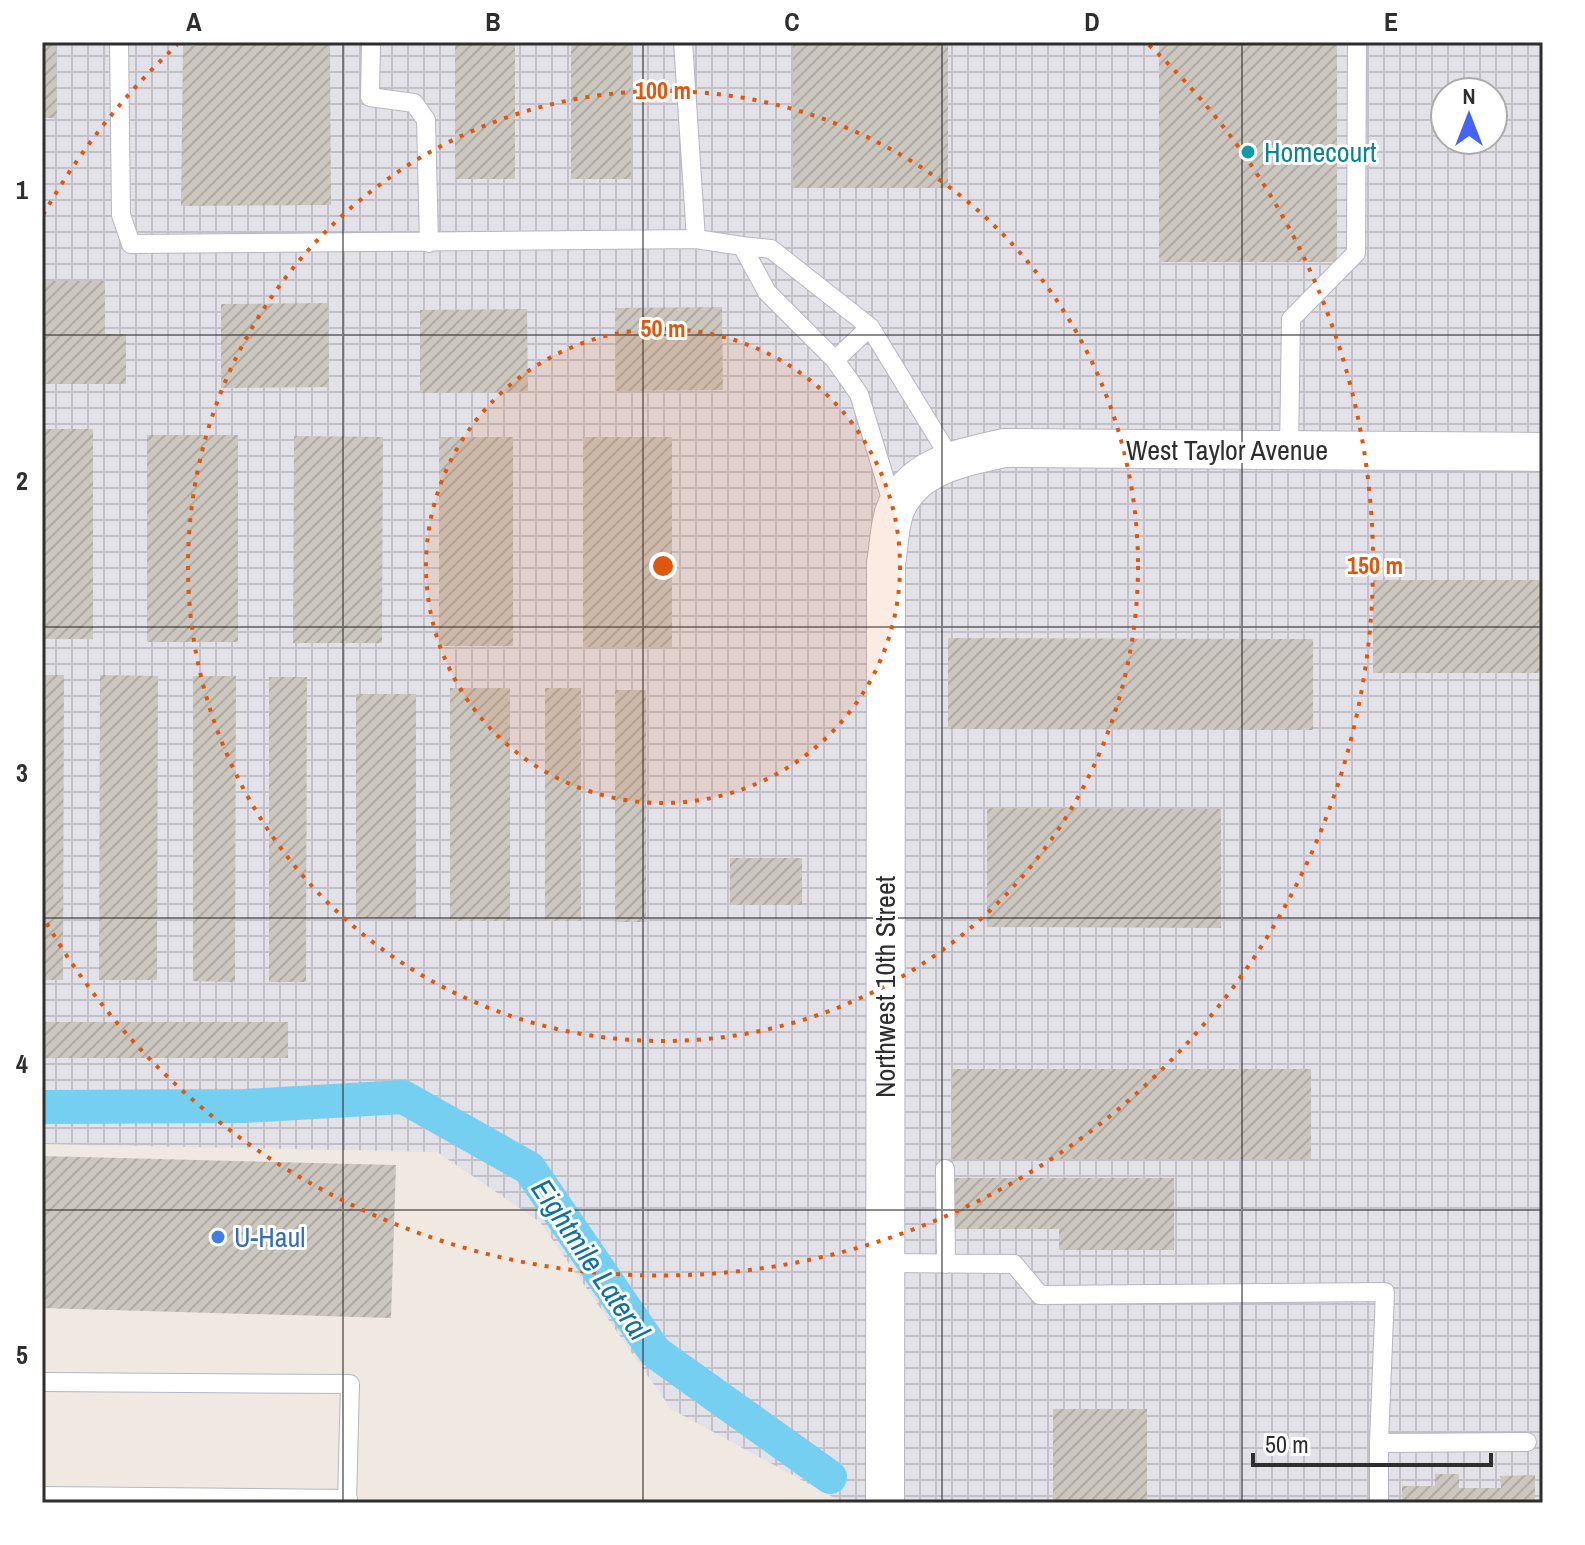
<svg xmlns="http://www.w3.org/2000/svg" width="1585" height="1545" font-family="'Archivo Narrow',sans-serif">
<defs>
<pattern id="industrial-grid" width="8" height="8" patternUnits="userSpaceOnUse" patternTransform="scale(2)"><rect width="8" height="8" fill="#e3e1e8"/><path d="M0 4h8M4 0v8" fill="none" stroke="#c3c1c7"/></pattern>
<pattern id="building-hatch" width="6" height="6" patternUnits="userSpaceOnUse" patternTransform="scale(2)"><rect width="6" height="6" fill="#cbc7bf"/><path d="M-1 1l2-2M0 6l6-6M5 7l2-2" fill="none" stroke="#afaba4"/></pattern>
</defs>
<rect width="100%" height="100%" fill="#efe9e1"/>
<path fill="url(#industrial-grid)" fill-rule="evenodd" d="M42 42H1543V1503L838 1500 671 1409 540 1222 437 1152 42 1144ZM1445 92H1493V140H1445Z"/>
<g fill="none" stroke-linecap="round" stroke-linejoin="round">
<path stroke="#75cff0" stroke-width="34" d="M42 1107 244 1106 403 1097 529 1168 655 1352 830 1477"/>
</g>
<path fill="url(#building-hatch)" d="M42 42H56L57 118H42Z
M455 42H515V179H455Z
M571 42H631V179H571Z
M793 42H948V188H793Z
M1159 42H1337V262H1159Z
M330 43 331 205 181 206 183 46Z
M42 281H105V334H126V384H42Z
M328 303 329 387 221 388V304Z
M722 307 723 390 616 391 615 308Z
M527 309 528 392 420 393V310Z
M42 429H93V639H42Z
M147 435H238V642H147Z
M294 436 383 437 382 643H293Z
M439 437H513V646H439Z
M583 437H672V647H583Z
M1373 580H1543V673H1373Z
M948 638 1313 639V730L948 729Z
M42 675H64L63 980H42Z
M100 675 158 676 157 980H99Z
M193 676H236L235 982 193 981Z
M269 677H307L306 982H269Z
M450 688H510V921H450Z
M545 688H581V921H545Z
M615 690H646V922H615Z
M356 694H416V918H356Z
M987 808 1221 809V928L987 927Z
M730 858H802V905H730Z
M42 1022H288V1058H42Z
M952 1069H1311V1159H952Z
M42 1156 396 1165 391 1318 42 1308Z
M951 1178H1174V1250H1059V1229H951Z
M1053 1409H1147V1500H1053Z
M1435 1474H1459V1488H1501L1500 1476 1535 1475V1503H1402V1486H1435Z"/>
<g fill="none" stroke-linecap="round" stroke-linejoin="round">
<defs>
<path id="service" d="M119 42 121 215 131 244 696 239 742 246
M371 42 370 97 414 103 426 120 429 243
M683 42 696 239
M835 360 870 327
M1289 450 1291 319 1356 253 1357 42
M894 509 859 394 835 360 767 292 742 246 771 249 870 327 952 461
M945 1169 946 1264
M885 1263 1014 1264 1040 1295 1385 1292 1379 1443
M42 1382 350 1384 347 1503
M42 1496 348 1499
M1379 1503V1443L1527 1442"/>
<path id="minor" d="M885 1503 886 563C889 547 889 529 894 513 910 466 961 458 1004 448L1543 452"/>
</defs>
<use href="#service" stroke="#b4b7c1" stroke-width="20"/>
<use href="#minor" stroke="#b4b7c1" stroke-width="40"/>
<use href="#service" stroke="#fff" stroke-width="18"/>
<use href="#minor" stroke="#fff" stroke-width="38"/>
</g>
<path fill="none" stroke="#2e2e2e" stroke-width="2" stroke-opacity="0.55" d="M343 42V1503M643 42V1503M942 42V1503M1242 42V1503M42 335H1543M42 627H1543M42 918H1543M42 1210H1543"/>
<circle cx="663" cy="566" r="237" fill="#df570e" fill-opacity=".12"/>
<g fill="none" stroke="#df570e" stroke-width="4" stroke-dasharray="4 8">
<circle cx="663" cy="566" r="237"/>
<circle cx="663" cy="566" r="475"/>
<path d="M43 215A712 712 0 0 1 177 45M1149 45A712 712 0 1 1 43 917"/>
</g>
<circle fill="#0f9aa8" stroke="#fff" stroke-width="3" cx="1248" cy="152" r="8"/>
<circle fill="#3f7fe0" stroke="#fff" stroke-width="3" cx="218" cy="1237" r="8"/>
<g text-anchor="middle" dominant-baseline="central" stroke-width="6" stroke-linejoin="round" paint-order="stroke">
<g font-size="28" fill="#0d838f" stroke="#fff" text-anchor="start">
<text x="1264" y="152">Homecourt</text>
</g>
<g font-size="28" fill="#2e2e2e" stroke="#fff">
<text x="1227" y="450">West Taylor Avenue</text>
<text transform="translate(885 987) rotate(-90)">Northwest 10th Street</text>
</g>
<g font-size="28" fill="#366cbe" stroke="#fff" text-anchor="start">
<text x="234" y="1237">U-Haul</text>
</g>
<g font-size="30" font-style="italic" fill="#0d6fa3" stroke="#fff">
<text transform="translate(591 1259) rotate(56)">Eightmile Lateral</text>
</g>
</g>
<circle cx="663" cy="566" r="12" fill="#df570e" stroke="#fff" stroke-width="4"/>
<g font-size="24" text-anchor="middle" font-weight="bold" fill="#df570e" stroke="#fff" stroke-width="6" stroke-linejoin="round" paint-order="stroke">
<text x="663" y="99">100 m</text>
<text x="663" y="337">50 m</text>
<text x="1375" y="574">150 m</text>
</g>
<rect width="1585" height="1545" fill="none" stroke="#ffffff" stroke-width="88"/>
<g transform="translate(1469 116)"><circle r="38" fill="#ffffff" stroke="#ababab" stroke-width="2"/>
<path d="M0-6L14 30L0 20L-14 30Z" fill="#4264fb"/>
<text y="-12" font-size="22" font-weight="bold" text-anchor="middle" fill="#2e2e2e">N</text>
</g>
<path d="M1253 1453v12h238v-12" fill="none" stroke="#2e2e2e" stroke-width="4"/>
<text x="1265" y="1453" font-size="24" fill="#2e2e2e" stroke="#ffffff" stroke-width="6" paint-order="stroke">50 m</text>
<rect x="44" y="44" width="1497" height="1457" fill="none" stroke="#2e2e2e" stroke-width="3"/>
<g font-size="26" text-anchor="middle" font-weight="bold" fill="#2e2e2e">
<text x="194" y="31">A</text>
<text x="493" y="31">B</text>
<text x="792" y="31">C</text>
<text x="1092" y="31">D</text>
<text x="1391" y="31">E</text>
<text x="22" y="199">1</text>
<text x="22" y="490">2</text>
<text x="22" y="782">3</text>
<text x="22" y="1073">4</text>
<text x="22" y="1364">5</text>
</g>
</svg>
